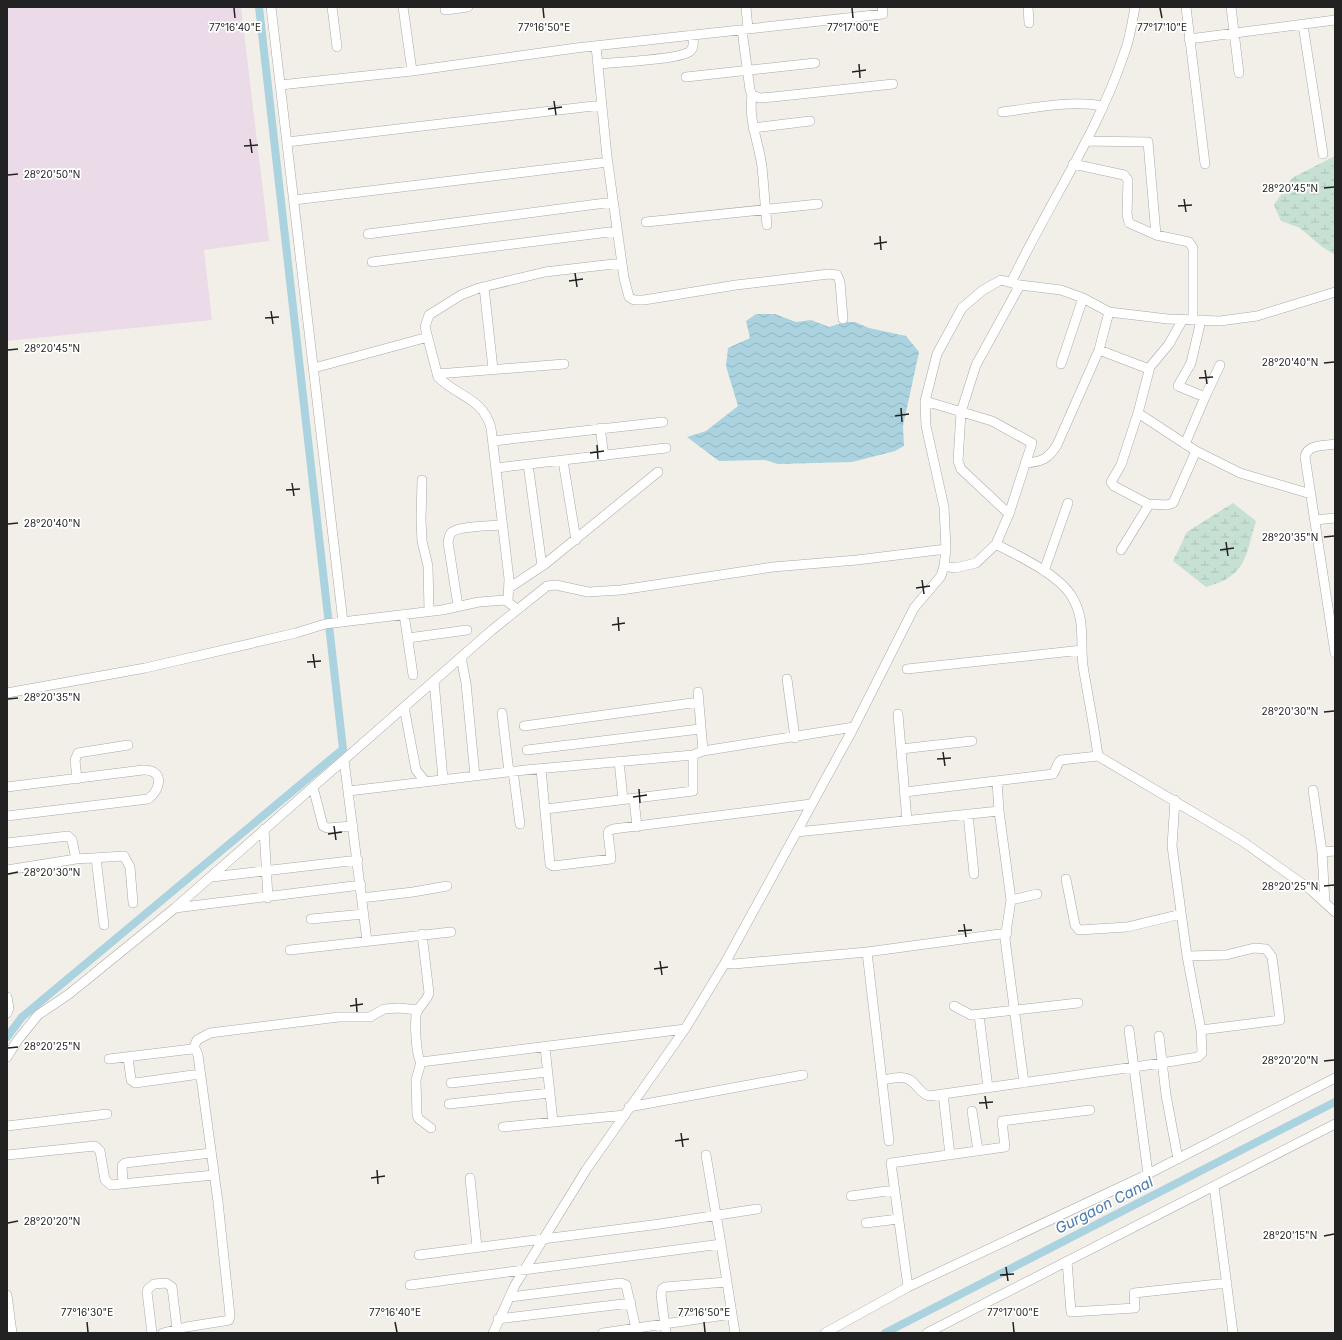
<svg xmlns="http://www.w3.org/2000/svg" width="1342" height="1340" font-family="Inter,sans-serif">
<defs>
<pattern id="wetland-marsh" width="20" height="14" patternUnits="userSpaceOnUse"><rect width="20" height="14" fill="#c6e0d4"/><path d="M1 5h8M5 5V1M11 12h8M15 12V8" fill="none" stroke="#aac0b6"/></pattern>
<pattern id="water-waves" width="16" height="10" patternUnits="userSpaceOnUse"><rect width="16" height="10" fill="#aad3df"/><path d="M0 5q4-4 8 0t8 0" fill="none" stroke="#92b5bf"/></pattern>
</defs>
<rect width="100%" height="100%" fill="#f2efe9"/>
<path fill="#ebdbe8" d="M7 7H241L269 241 204 250 212 320 7 341Z"/>
<path fill="url(#wetland-marsh)" d="M1335 156V255L1321 246 1300 228 1281 221 1274 205 1292 178Z
M1233 503 1256 521C1245 557 1247 576 1206 587L1173 561 1187 532Z"/>
<path fill="url(#water-waves)" d="M756 314H775L796 322 811 320 829 327 845 322H855L869 328 906 336 919 352 903 426 904 446 895 451 852 462 778 464 765 460 719 461 687 437 706 431 738 406 726 366 728 348 750 338 746 321Z"/>
<g fill="none" stroke-linecap="round" stroke-linejoin="round">
<path stroke="#aad3df" stroke-width="8" d="M7 1037 22 1017 343 749 259 7
M885 1333 1335 1102"/>
<defs>
<path id="minor" d="M271 7 343 622
M332 7 337 47
M403 7 412 71
M746 7 748 29
M1028 7 1029 23
M1186 7 1205 164
M1231 7 1239 73
M445 10 468 7
M1303 25 1323 154
M742 30 750 90 752 95 760 98 773 97 893 84
M1189 39 1335 20
M596 46 607 157 624 278 629 297 634 300H644L736 285 829 274 837 275 840 282 843 319
M598 64C616 62 676 60 689 52 695 48 693 41 693 35
M686 77 815 63
M280 85 412 71 576 48 883 14 882 7
M752 95C748 120 759 143 762 167 764 187 765 206 767 225
M1002 112C1035 108 1070 100 1103 106
M753 128 810 121
M1086 141 1148 142 1156 235
M287 142 602 105
M1073 164 1124 175 1128 180 1127 214 1129 223 1156 235 1189 242 1193 248V320
M294 200 608 162
M646 222 818 204
M368 234 613 202
M372 262 617 231
M1011 283C1047 206 1097 135 1124 54 1130 39 1132 23 1135 7
M484 287 493 369
M1201 320 1191 363 1178 386 1205 397
M1099 350 1149 369
M1061 364 1083 298
M314 368 428 337
M437 374 564 364
M925 401 992 421 1032 443 1009 514 996 544 976 563 955 568 944 566
M1138 413 1196 451 1240 473 1311 494
M600 428 604 456
M493 441 663 422
M1185 444 1205 397 1220 365
M1335 444C1324 446 1307 444 1305 457L1335 653
M563 461 576 540
M1025 463C1042 462 1048 459 1057 445L1099 350 1109 312
M528 464 542 566
M496 468 666 448
M422 480 421 520 422 541 428 566 429 611
M1148 504 1167 505 1173 503 1196 451
M1009 514 961 469 958 461 961 412 976 365 1020 285
M1315 520 1335 518
M996 544C1020 557 1056 573 1071 595 1086 619 1080 639 1083 666 1088 696 1094 726 1098 756L1242 841 1311 890 1335 912
M1121 550 1147 508 1148 504 1114 486 1111 482 1121 465 1138 413 1150 367 1169 344 1183 319
M1044 571 1068 503
M509 588 545 564 658 472
M508 601 509 579 491 428C483 398 458 397 438 377L425 327 429 315 461 295 479 288 545 272 622 263
M458 606 448 542C449 539 449 535 451 533 457 526 491 526 501 525
M404 614 413 675
M408 638 467 630
M461 657 466 683 475 776
M907 669 1082 650
M787 679 795 738
M434 681 443 779
M698 692 703 751
M7 693 145 668 296 633 325 624 442 610 479 602 505 600 517 609
M404 707 416 770 425 781
M502 713 509 772
M898 714 907 821
M524 726 699 702
M901 749 972 741
M527 750 700 729
M344 760 367 941
M619 761 623 800
M541 769 550 864 553 866 611 859 608 833 609 831 613 829 811 804
M513 771 520 824
M77 779 75 760 78 753 128 745
M997 781 999 811 1011 900 1005 939 1024 1083
M7 787 143 770C164 769 162 789 148 799L7 816
M313 787 323 826 327 828 353 826
M1313 790 1322 852 1325 903
M349 791 525 770 693 755 703 751 854 727
M905 792 1053 774C1057 769 1056 764 1061 760L1098 756
M634 799 637 827
M1175 800 1172 846 1187 956 1201 1030
M546 809 693 791V755
M968 814 974 874
M264 829 268 898
M797 832 999 811
M7 843 68 836 72 840 76 859 7 870
M1322 852 1335 851
M96 858 104 925
M76 859 124 856 130 867 133 903
M212 877 358 860
M1066 879 1075 925 1079 930 1127 927 1181 914
M361 898 413 892 447 886
M1011 900 1037 894
M175 908 361 885
M311 919 364 914
M422 934 429 993C427 1001 420 1005 417 1012 414 1019 416 1056 421 1062L685 1029
M290 950 451 932
M867 952 889 1141
M725 963 734 964 867 952 1007 933
M7 997 9 1008 7 1013
M954 1006 971 1015 1078 1003
M979 1015 988 1088
M1129 1030 1148 1174
M1159 1036 1166 1095 1178 1159
M545 1047 553 1122
M193 1049 197 1040 210 1033 339 1017H370L384 1009 399 1008 418 1010
M7 1057 17 1041 38 1015 69 994 175 908 492 630 547 586 556 585 588 592 621 590 773 567 857 560 946 549
M128 1057 131 1080 135 1083 200 1074
M109 1059 192 1049 196 1050 198 1055 218 1202 230 1315 229 1320 224 1321 186 1327 163 1333
M421 1062 416 1080 417 1115 419 1119 431 1128
M883 1080C889 1079 898 1076 905 1078 916 1080 918 1093 929 1096L1162 1063 1198 1057 1202 1053 1201 1030 1280 1020 1272 957 1266 949 1254 948 1226 955 1187 956
M451 1083 547 1072
M943 1094 950 1155
M449 1104 550 1093
M629 1107 803 1075
M972 1111 978 1151
M7 1126 107 1114
M503 1127 625 1115
M7 1155 95 1146 100 1151 105 1180 111 1185 214 1175
M470 1178 477 1247
M123 1184 122 1166 125 1163 211 1153
M1214 1186 1233 1333
M851 1196 894 1190
M866 1223 898 1219
M721 1244 732 1314
M419 1255 660 1224 757 1209
M1067 1261 1071 1312 1135 1308 1134 1293 1227 1283
M410 1285 721 1244 706 1155
M908 1287 891 1163 1005 1147 1002 1121 1090 1110
M7 1295 12 1333
M510 1297 621 1283 626 1285 637 1333
M498 1319 631 1303
M152 1333 147 1292 148 1289 154 1284 166 1283 172 1287 177 1329
M493 1333 515 1285 586 1170 685 1029 725 963 854 727 914 608 941 576 944 566 946 549 944 507 926 426 925 401 937 354 962 308 983 290 1001 280 1020 285 1061 290 1083 298 1109 312 1168 319 1193 320 1220 321 1257 316 1335 292
M603 1333 732 1314 735 1333
M666 1333 661 1295 662 1289 665 1287 726 1282
M825 1333 908 1287 1148 1174 1335 1078
M927 1333 1335 1124"/>
</defs>
<use href="#minor" stroke="#a9a9a9" stroke-width="10"/>
<use href="#minor" stroke="#fff" stroke-width="9"/>
</g>
<path fill="none" stroke="#222" stroke-width="1.5" d="M234 8 235 18M543 8 544 18M852 8 853 18M1160 8 1162 18M859 64 860 78M852 72 866 70M554 101 556 115M548 109 562 107M250 139 252 153M244 146 258 145M8 175 18 174M1324 188 1334 187M1184 199 1186 212M1178 206 1192 205M880 236 881 250M874 244 887 242M575 273 577 287M569 281 583 279M271 311 273 324M265 318 279 317M8 350 18 349M1324 363 1334 362M1205 370 1207 384M1199 378 1213 377M901 408 902 422M895 416 909 414M597 445 598 459M590 453 604 451M292 483 294 496M286 490 300 489M8 524 18 523M1324 537 1334 536M1226 542 1228 556M1220 550 1234 548M922 580 924 594M916 588 930 586M618 617 619 631M612 625 625 623M313 654 315 668M307 662 321 661M8 699 18 698M1324 712 1334 711M943 752 945 766M937 759 951 758M639 789 640 803M633 797 647 795M334 826 336 840M328 834 342 832M8 874 18 872M1324 886 1334 885M964 924 966 937M958 931 972 930M660 961 662 975M654 969 668 967M356 998 357 1012M350 1006 363 1004M8 1048 18 1047M1324 1061 1334 1060M985 1096 987 1109M979 1103 993 1102M681 1133 683 1147M675 1141 689 1139M377 1170 378 1184M371 1178 385 1176M8 1223 18 1221M1324 1236 1334 1234M1006 1267 1008 1281M1000 1275 1014 1274M87 1322 88 1332M395 1322 397 1332M704 1322 705 1332M1013 1322 1014 1332"/>
<g text-anchor="middle" dominant-baseline="central" stroke-width="3.5" stroke-linejoin="round" paint-order="stroke">
<g font-size="15" font-style="italic" fill="#4a7aab" stroke="#fff">
<text transform="translate(1104 1205) rotate(-27)">Gurgaon Canal</text>
</g>
</g>
<g font-size="10" text-anchor="middle" fill="#222" stroke="#fff" stroke-width="3.5" stroke-linejoin="round" paint-order="stroke">
<text x="235" y="31">77°16'40"E</text>
<text x="544" y="31">77°16'50"E</text>
<text x="853" y="31">77°17'00"E</text>
<text x="1162" y="31">77°17'10"E</text>
<text x="52" y="178">28°20'50"N</text>
<text x="1290" y="192">28°20'45"N</text>
<text x="52" y="352">28°20'45"N</text>
<text x="1290" y="366">28°20'40"N</text>
<text x="52" y="527">28°20'40"N</text>
<text x="1290" y="541">28°20'35"N</text>
<text x="52" y="701">28°20'35"N</text>
<text x="1290" y="715">28°20'30"N</text>
<text x="52" y="876">28°20'30"N</text>
<text x="1290" y="890">28°20'25"N</text>
<text x="52" y="1050">28°20'25"N</text>
<text x="1290" y="1064">28°20'20"N</text>
<text x="52" y="1225">28°20'20"N</text>
<text x="1290" y="1239">28°20'15"N</text>
<text x="87" y="1316">77°16'30"E</text>
<text x="395" y="1316">77°16'40"E</text>
<text x="704" y="1316">77°16'50"E</text>
<text x="1013" y="1316">77°17'00"E</text>
</g>
<rect width="1342" height="1340" fill="none" stroke="#222222" stroke-width="16"/>
</svg>
